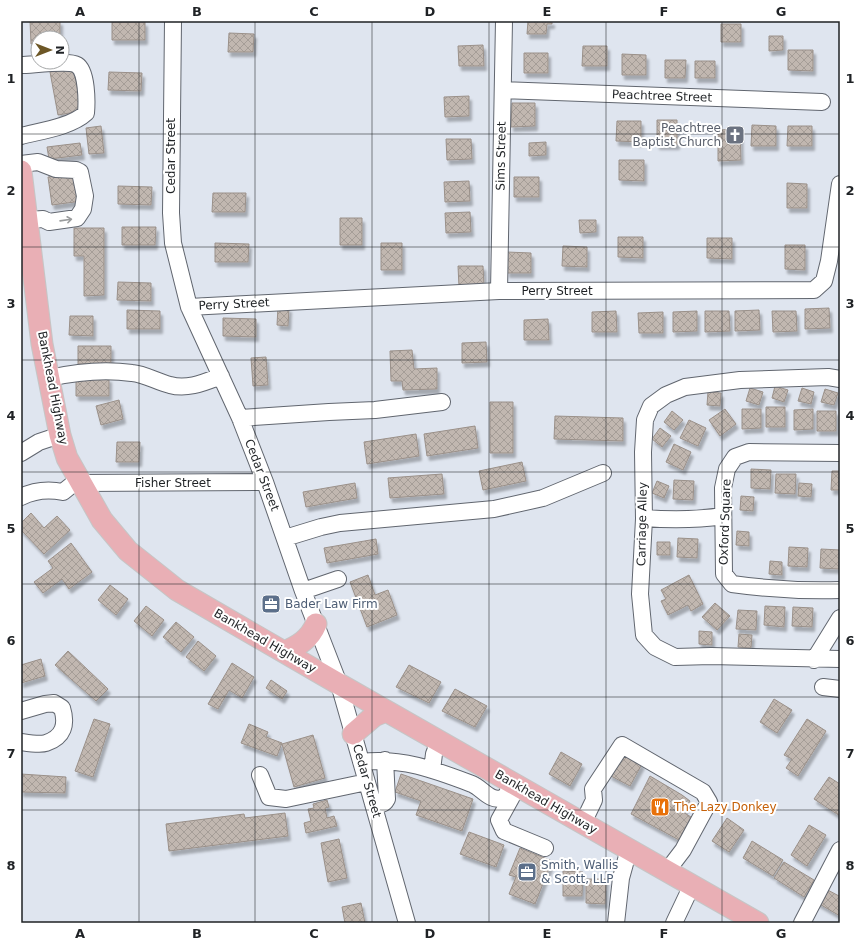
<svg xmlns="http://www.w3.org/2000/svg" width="861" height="944" font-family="'DejaVu Sans',sans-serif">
<defs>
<pattern id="building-cross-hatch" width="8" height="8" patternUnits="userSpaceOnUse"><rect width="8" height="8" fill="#c1b7b0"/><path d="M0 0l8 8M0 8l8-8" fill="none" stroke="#a59d97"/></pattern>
<filter id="shadow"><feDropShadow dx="2.5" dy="4.5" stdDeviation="1" flood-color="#0004"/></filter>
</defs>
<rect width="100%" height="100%" fill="#dfe5ef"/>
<path fill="url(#building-cross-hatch)" stroke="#9a9089" filter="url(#shadow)" d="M30 21H60V38H38V44H31Z
M528 21H552V24H547L546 34H527Z
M112 22H145V40H112Z
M721 24H741V42H721Z
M229 33 254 34 253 52H228Z
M769 36H783V50L769 51Z
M483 45 484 66H459L458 46Z
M583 46H607V66H582Z
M788 50H813V71L788 70Z
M524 53H548V73H524Z
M622 54 646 55V75H622Z
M665 60H686L685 78H665Z
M695 61H715V78H695Z
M74 68 81 111 58 115 50 72Z
M109 72 142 73 141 91 108 90Z
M469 96V116L445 117 444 97Z
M512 103H535V126L511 127Z
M657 120H677V145H657Z
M617 121H641V142L616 141Z
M752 125 776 126V146H751Z
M101 126 104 153 89 154 86 128Z
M788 126H812V146H787Z
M740 129 741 160 718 161V130Z
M446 139H471L472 159 447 160Z
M546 142V155L529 156V143Z
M80 143 82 155 49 159 47 147Z
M619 160H644V181L619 180Z
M79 173 82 201 52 205 48 177Z
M514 177H539V197H514Z
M469 181 470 201 445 202 444 182Z
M787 183 807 184V208H787Z
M118 186 152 187 151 205 118 204Z
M213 193H246L245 212H212Z
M470 212 471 232 446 233 445 213Z
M340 218H362V245H340Z
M579 220H596V232L580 233Z
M122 227H156L155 245H122Z
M74 228H104V295L84 296V256H74Z
M618 237H643V258L618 257Z
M707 238H732V259L707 258Z
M215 243 249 244 248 262H215Z
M381 243H402V270H381Z
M785 245H805V270L785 269Z
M563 246 587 247V267L562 266Z
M507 252 531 253V273H507Z
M458 266H483L484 286 459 287Z
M118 282 151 283V301L117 300Z
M278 307 289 308 288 326 277 325Z
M829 308 830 328 805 329V309Z
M127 310 160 311V329H127Z
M759 310 760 330 735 331V311Z
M616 311 617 332H592V312Z
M697 311V331L673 332V312Z
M705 311H729L730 331 705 332Z
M772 311H796L797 331 773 332Z
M663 312V333H639L638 313Z
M70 316H93V336L69 335Z
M223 318 256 319V337L223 336Z
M548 319 549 340H524V320Z
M486 342 487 362 462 363V343Z
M78 346H111V364H78Z
M412 350 414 369 437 368V389L403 390 402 381H391L390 351Z
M266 357 268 385 253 386 251 358Z
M76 377 109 378V396H76Z
M775 386 788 390 784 402 772 398Z
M750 388 763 392 759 405 746 401Z
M802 388 814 392 811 404 798 401Z
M825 389 838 393 834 405 821 402Z
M708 392 721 393 720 406 707 405Z
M119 400 123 419 101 425 96 406Z
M490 402H513V453H490Z
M766 407H785V427H766Z
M725 409 736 424 720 436 709 420Z
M742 409H761V428L742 429Z
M813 409V429L794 430V410Z
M672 411 683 420 674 430 664 422Z
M817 411H836V431H817Z
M555 416 623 418V441L554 439Z
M689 420 706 428 698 446 680 438Z
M475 426 478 448 427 456 424 434Z
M660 428 671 436 662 447 652 439Z
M416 434 419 456 367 464 364 442Z
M117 442H140L139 462H116Z
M674 444 691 452 683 470 666 462Z
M522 462 526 481 483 490 479 471Z
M751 469 771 470 770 489 751 488Z
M832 471H840V490H831Z
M442 474 444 494 390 498 388 478Z
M776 474H796L795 494 775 493Z
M674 480 694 481 693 500 673 499Z
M657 481 669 486 664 498 652 493Z
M355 483 357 498 306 507 303 492Z
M799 483 812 484 811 497 798 496Z
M741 496 754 497 753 511 740 510Z
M31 513 44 528 57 516 70 530 44 554 21 530V523Z
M737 531 749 532V546L736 545Z
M678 538 698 539 697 558 677 557Z
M376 539 378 554 327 563 324 548Z
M657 542H670V555H657Z
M71 543 92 572 69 589 62 579 43 593 34 582 53 568 48 561Z
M789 547 808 548 807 567 788 566Z
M821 549 840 550 839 569 820 568Z
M770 561 782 562V575L769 574Z
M368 575 375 595 388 590 397 615 367 627 350 582Z
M689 575 703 604 691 611 688 605 668 615 661 601 666 599 661 590Z
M110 585 128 599 116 615 98 600Z
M715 603 730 616 717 630 702 617Z
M146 606 164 620 152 636 134 621Z
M765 606 785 607 784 627 764 625Z
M793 607 813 608 812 627 792 626Z
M738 610 757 611 756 630 736 629Z
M176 622 194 637 181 652 163 637Z
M699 631 712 632V645L699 644Z
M739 634 752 635 751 648 738 647Z
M198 641 216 656 204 671 186 657Z
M68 651 108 689 96 701 55 665Z
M41 659 45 676 21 683V665Z
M232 663 254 677 242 698 229 690 218 709 208 704Z
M409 665 441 682 429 703 396 687Z
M271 680 287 691 282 699 266 688Z
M455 689 487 706 475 727 442 711Z
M774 699 792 710 777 733 760 722Z
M94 719 110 724 93 777 75 771Z
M807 719 826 731 798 776 786 768 792 759 784 755Z
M249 724 268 732 266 737 282 743 277 756 241 743Z
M313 735 325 778 294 787 282 744Z
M561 752 582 764 570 786 549 774Z
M621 752 642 764 630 786 609 775Z
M21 774 66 777 65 793 21 792Z
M401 774 473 799 462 831 416 815 421 801 395 792Z
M650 776 682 795 690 801 683 812 691 817 679 840 631 814Z
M829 777 840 784V816L814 799Z
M327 800 329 807 325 808 327 818 334 816 337 826 306 833 304 823 311 821 308 809 314 808 313 804Z
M285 813 288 836 169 851 166 824 244 814 245 818Z
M727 818 744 830 729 852 712 841Z
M809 825 826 835 807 866 791 855Z
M469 832 504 845 496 867 460 854Z
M339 839 347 878 328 882 321 843Z
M752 841 783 860 773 876 743 858Z
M520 848 552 861 535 904 509 894 516 877 509 875Z
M784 862 814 880 804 897 774 878Z
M563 871 583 872 582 896H563Z
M586 879H606L605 904 586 903Z
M824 888 839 896 840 895V916L816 902Z
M361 903 365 923H345L342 907Z"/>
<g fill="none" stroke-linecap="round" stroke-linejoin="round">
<defs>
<path id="minor" d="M173 21 171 213 173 243 189 307 240 418 265 482 303 591 339 684 407 923
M21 65C32 65 69 60 77 65 87 71 87 102 86 113 71 127 40 131 21 136
M503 90 822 102
M21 164 38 162 56 169 76 170 80 172 85 196 83 209 77 218 49 222 43 219 28 220
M499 291 504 21
M189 307 499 291 814 290 824 281 829 261 840 184
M49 378C76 372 104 369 132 373 145 374 157 382 170 385 188 390 205 382 221 376
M840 379 828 377 740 380 685 387 666 395 651 406 645 420 643 452 644 519 640 594 644 635 655 647 675 657 711 656 840 659
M240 418 329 412 375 410 442 402
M21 453 39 442 60 435
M840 453 749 452 735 457 727 469 723 488 724 574 732 584C768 589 804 591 840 590
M81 483 265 482
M21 497C35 490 48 489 63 492L79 479
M644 518C671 520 696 520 723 516
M285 538 321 527 340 523 494 509 543 498 603 473
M303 591 338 579
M814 660 840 618
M823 687 840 689
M21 711 45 704 54 703 62 708C67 724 64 737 46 743 40 745 28 743 21 742
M361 762C401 757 435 770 472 784 482 788 490 802 502 798 508 796 509 787 511 782
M432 770 434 754 439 741
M260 775 269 797 286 799 367 782
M515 791 499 820 504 831 545 848
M373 804C380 805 384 805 387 799L385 760
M583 823 594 800 593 789 622 745 703 792 709 802 683 850 667 871
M616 923 621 878 629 849
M674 923 692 885
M802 923 840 850"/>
<path id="major" d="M21 171 42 344 60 435 67 458 102 520 128 551 177 590 339 684 758 923
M284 652C298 646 310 639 316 624
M353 734 374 716 386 711"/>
</defs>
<use href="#minor" stroke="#61666f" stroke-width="18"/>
<use href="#major" stroke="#c5c6c6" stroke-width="23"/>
<use href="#minor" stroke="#fff" stroke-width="16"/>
<use href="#major" stroke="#e9afb5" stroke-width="21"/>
</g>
<defs><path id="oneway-shaft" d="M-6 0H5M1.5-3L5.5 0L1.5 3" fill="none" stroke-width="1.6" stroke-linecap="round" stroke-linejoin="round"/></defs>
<use stroke="#9a9c9d" href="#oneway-shaft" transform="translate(66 220) rotate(-8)"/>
<path fill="none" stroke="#1f2225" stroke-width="1" stroke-opacity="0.55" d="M139 21V923M255 21V923M372 21V923M489 21V923M606 21V923M722 21V923M21 134H840M21 247H840M21 360H840M21 472H840M21 584H840M21 697H840M21 810H840"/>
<defs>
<symbol id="church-square" viewBox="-11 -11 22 22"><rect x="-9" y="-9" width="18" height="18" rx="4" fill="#6b7280" stroke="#fff"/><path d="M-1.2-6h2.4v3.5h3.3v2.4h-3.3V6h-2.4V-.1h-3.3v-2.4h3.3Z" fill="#fff"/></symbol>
<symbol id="office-square" viewBox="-11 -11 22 22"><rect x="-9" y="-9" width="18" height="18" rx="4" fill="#5c6f8a" stroke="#fff"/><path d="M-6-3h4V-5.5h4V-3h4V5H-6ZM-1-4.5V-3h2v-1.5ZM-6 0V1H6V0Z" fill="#fff"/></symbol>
<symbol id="restaurant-square" viewBox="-11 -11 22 22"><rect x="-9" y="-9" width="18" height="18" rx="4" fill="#e8710a" stroke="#fff"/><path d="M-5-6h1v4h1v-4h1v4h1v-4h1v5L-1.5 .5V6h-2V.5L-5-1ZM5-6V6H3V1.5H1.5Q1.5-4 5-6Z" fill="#fff"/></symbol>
</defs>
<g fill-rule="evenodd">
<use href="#church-square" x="724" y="124" width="22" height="22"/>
<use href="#office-square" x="260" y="593" width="22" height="22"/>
<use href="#restaurant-square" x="649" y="796" width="22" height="22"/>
<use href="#office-square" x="516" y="861" width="22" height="22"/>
</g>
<g text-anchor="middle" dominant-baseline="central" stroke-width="4" stroke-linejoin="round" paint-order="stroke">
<g font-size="12" fill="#1f2225" stroke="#fff">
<text transform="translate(662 96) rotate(2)">Peachtree Street</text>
<text transform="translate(171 156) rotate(-90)">Cedar Street</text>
<text transform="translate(501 156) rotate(-89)">Sims Street</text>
<text x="557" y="291">Perry Street</text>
<text transform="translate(234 304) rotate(-3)">Perry Street</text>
<text transform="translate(53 388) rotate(79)">Bankhead Highway</text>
<text transform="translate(262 475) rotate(69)">Cedar Street</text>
<text x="173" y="483">Fisher Street</text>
<text transform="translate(725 522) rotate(-88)">Oxford Square</text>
<text transform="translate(642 524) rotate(-89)">Carriage Alley</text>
<text transform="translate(265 641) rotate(30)">Bankhead Highway</text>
<text transform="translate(367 781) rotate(74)">Cedar Street</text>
<text transform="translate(546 802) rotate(30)">Bankhead Highway</text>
</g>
<g font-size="12" fill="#5b616d" stroke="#fff" text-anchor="end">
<text x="721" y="128">Peachtree<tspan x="721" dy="14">Baptist Church</tspan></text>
</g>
<g font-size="12" fill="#4e5e75" stroke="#fff" text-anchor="start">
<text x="285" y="604">Bader Law Firm</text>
<text x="541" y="865">Smith, Wallis<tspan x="541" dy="14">&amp; Scott, LLP</tspan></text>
</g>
<g font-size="12" fill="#c56008" stroke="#fff" text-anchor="start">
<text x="674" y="807">The Lazy Donkey</text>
</g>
</g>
<rect width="861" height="944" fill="none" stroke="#ffffff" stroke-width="44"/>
<g transform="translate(50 50) rotate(90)"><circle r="19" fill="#ffffff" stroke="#a5a7a8"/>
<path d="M0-3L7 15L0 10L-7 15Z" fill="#6d5726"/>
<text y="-6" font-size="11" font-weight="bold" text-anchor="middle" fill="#1f2225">N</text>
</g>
<rect x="22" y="22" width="817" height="900" fill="none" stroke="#1f2225" stroke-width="1.5"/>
<g font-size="13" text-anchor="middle" font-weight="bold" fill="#1f2225">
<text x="80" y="16">A</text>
<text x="197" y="16">B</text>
<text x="314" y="16">C</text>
<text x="430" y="16">D</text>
<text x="547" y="16">E</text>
<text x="664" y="16">F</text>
<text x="781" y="16">G</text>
<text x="11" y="83">1</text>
<text x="850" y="83">1</text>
<text x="11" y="195">2</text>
<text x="850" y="195">2</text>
<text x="11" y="308">3</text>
<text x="850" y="308">3</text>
<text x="11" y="420">4</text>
<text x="850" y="420">4</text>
<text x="11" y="533">5</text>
<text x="850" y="533">5</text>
<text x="11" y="645">6</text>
<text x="850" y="645">6</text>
<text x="11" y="758">7</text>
<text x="850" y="758">7</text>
<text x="11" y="870">8</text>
<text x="850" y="870">8</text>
<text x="80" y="938">A</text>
<text x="197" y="938">B</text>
<text x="314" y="938">C</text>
<text x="430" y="938">D</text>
<text x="547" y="938">E</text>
<text x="664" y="938">F</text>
<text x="781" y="938">G</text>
</g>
</svg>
